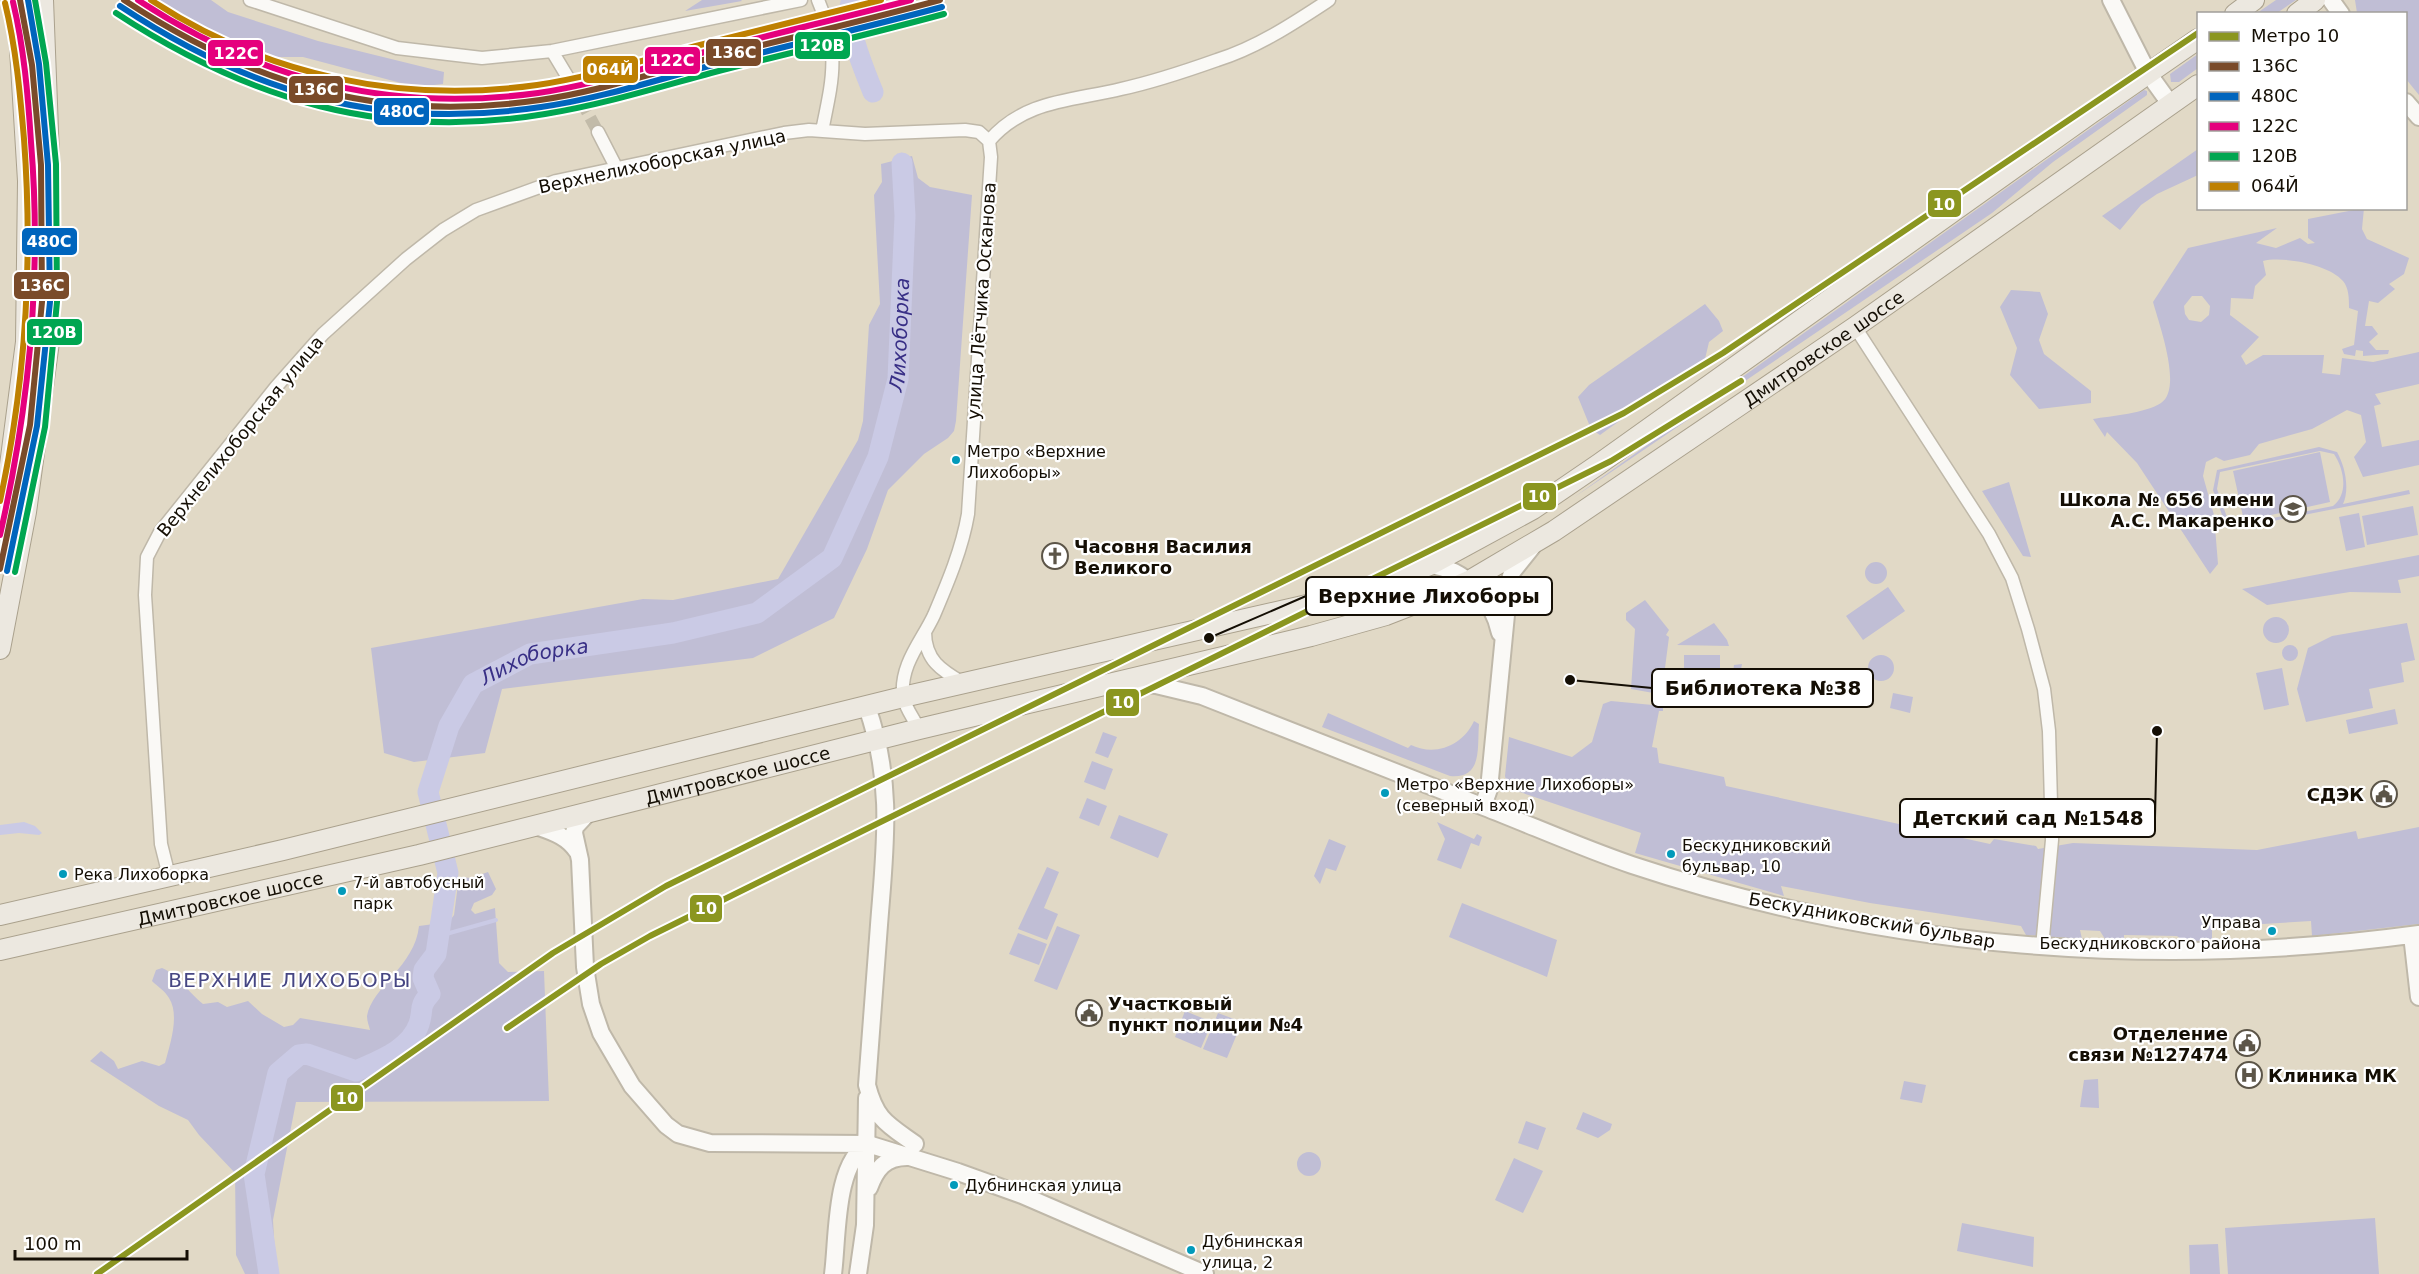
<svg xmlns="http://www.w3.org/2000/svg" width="2419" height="1274" font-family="'DejaVu Sans',sans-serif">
<rect width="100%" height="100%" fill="#e1d9c6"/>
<path fill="#c0bed5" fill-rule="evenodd" d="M159 0H211L228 12 318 41 444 72 443 84 416 87 303 57H264L212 34Z
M702 0H741L742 1 685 11Z
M2276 0H2296L2277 13H2257Z
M2355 0H2419V95L2406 79V14L2357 13Z
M2198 54V68L2179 82H2171L2170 74Z
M2144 90 2147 91V95L2053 162 1992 213 1573 498Z
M2198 149V175L2157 194 2141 205 2120 230 2102 216Z
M912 156 918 178 930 187 972 195 956 421 954 431 948 438 924 454 888 490 867 549 834 618 753 658 502 689 485 753 414 762 384 753 371 648 643 599 673 600 778 579 858 440 863 421 869 325 880 304 874 195 882 182 881 164Z
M2364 208 2362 229 2367 239 2409 258 2404 274 2389 284 2395 289 2378 303 2369 301 2365 326H2372L2378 334 2369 342 2376 350H2389L2388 354 2363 356V351L2356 350 2355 356 2344 354 2342 349 2354 345 2358 311 2349 308C2349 299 2349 288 2343 281 2329 264 2282 256 2263 261L2266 275 2255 286 2253 299 2231 298 2230 315 2259 337 2241 356 2246 365 2263 355H2324L2322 373 2340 375 2342 358 2373 362 2419 352V384L2375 394 2381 404 2374 406 2382 447 2419 440V465L2363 477 2354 457 2366 442 2361 415 2347 410 2312 429 2259 444 2250 455 2224 461 2216 457 2206 462 2203 476 2214 515 2218 564 2210 574 2137 463 2107 432 2105 437 2093 419C2111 416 2146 413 2161 403 2183 389 2159 324 2153 302L2188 248 2277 228 2256 243 2276 248 2300 238 2308 244 2315 243 2308 238V219ZM2192 296H2202L2210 306 2209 315 2201 322 2189 320 2185 314 2184 306Z
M2011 290 2040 292 2048 314 2039 340 2044 354 2091 391V403L2039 409 2010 375 2017 348 2000 307Z
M1705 304 1719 321 1723 331 1709 342 1705 359 1600 435 1591 429 1578 397 1589 385Z
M2319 447 2337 452C2345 466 2350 489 2343 504L2409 490 2410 494 2243 527H2233L2225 523 2213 490 2217 470ZM2320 451 2334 454C2344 469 2349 494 2333 506L2242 524 2228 520 2217 489 2220 472Z
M2320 452 2330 502 2244 521 2233 471Z
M2009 482 2031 557 2023 556 1982 491Z
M2413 506 2418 535 2367 545 2362 516Z
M2359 513 2365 547 2346 551 2339 517Z
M2419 555V576L2398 580 2401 593 2350 592 2267 605 2242 589Z
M1865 573a11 11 0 1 1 22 0a11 11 0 1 1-22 0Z
M1888 587 1905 611 1863 640 1846 616Z
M1645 600 1669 630 1666 635 1669 637 1662 691 1659 694 1631 689 1635 629 1626 620V613Z
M2263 630a13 13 0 1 1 26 0a13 13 0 1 1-26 0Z
M1714 623 1727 640 1729 646 1677 645Z
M2407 623 2415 660 2401 663 2404 682 2369 689 2373 708 2306 722 2297 689 2308 648 2332 636Z
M2282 653a8 8 0 1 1 16 0a8 8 0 1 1-16 0Z
M1684 655H1720V678H1684Z
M1868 668a13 13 0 1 1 26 0a13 13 0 1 1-26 0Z
M1742 664C1736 703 1705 694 1678 685L1732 681 1734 665Z
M2282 668 2289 705 2264 710 2256 673Z
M1893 693 1913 697 1910 713 1890 708Z
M1611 701 1663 706V711H1659L1652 747 1657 748 1659 763 1724 777 1726 786 1990 844 1994 839 2036 846 2038 849 2073 843 2257 850 2356 831 2358 839 2419 827V924L2312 936 2311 921 2212 927V942H2184L2177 936 2124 935V940L2105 939 2100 931 2080 930 2082 939 2026 935 2021 926 1870 903 1781 886 1784 896 1635 853 1641 833 1508 788 1505 776 1509 737 1572 757 1592 742 1603 704Z
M2395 709 2398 724 2349 734 2346 720Z
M1328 713 1408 748 1411 745C1436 757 1463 745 1474 721L1479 724C1477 748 1483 779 1450 776L1322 727Z
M1103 732 1117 737 1108 758 1095 753Z
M1092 761 1113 769 1105 790 1084 782Z
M1087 798 1107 806 1099 826 1079 818Z
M1119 815 1168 834 1158 858 1110 838Z
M1437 822 1474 839 1477 834 1482 837 1479 846 1471 843 1461 869 1437 860 1445 839Z
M1329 839 1346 846 1336 871 1326 868 1320 884 1314 876Z
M1047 867 1059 872 1044 908 1058 914 1047 940 1018 929Z
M488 872 496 889 492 895 474 903 471 910 475 914 495 908 499 963 508 972 544 971 549 1101 296 1102 273 1220 276 1274H245L236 1255 235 1173 199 1135 188 1120 159 1106 90 1061 101 1051 114 1061 118 1069 142 1061 159 1066 165 1063C170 1044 180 1015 169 998 165 991 157 986 152 981L156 970 162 968C177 974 189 993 203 1004L218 1002 227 1007 248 1001 262 1014 284 1027 293 1025 300 1018 370 1030C369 1026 367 1021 367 1016 372 987 415 966 419 926L449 922 454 915 459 877 471 878Z
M1462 903 1557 940 1547 977 1449 937Z
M1057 926 1080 935 1057 990 1034 981Z
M1018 933 1047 944 1039 965 1009 954Z
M1185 1011 1212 1022 1201 1048 1175 1037Z
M1218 1013 1242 1022 1227 1058 1203 1049Z
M2098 1079 2099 1108 2080 1107 2084 1080Z
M1904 1081 1926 1085 1922 1103 1900 1099Z
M1583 1112 1612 1124 1610 1130 1598 1138 1576 1129Z
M1526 1121 1546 1128 1538 1150 1518 1143Z
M1297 1164a12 12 0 1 1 24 0a12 12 0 1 1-24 0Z
M1514 1158 1543 1171 1523 1213 1495 1200Z
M2375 1218 2379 1274H2228L2225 1228Z
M1962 1223 2034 1237 2033 1267 1957 1251Z
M2218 1244 2220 1274H2190L2189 1245Z"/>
<path fill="#cacae5" d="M24 822 35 826 42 833 39 835 19 833 0 835V825Z"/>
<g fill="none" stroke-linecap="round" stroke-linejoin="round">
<path stroke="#cacae5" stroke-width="4" d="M439 936 496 920"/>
<g stroke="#cacae5" stroke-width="21">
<path d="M852 0C842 19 865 72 873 92"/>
<path id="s1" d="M269 1274 254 1174 278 1073 299 1055 307 1054 356 1071C378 1061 410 1050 419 1024 424 1009 418 1007 430 994L423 978 424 970 436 954 448 873 428 792 449 726 473 684 530 654 673 633 757 613 832 558 878 457 898 379 905 216 902 163"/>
</g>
<path stroke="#c2bba9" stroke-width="12" stroke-dasharray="12 6" stroke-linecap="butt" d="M573 86 598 132"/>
<defs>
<path id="street" d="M250 0 397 48 482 58 552 51 801 0
M818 0C840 53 833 77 822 131
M552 51 573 86
M598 132 616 167
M989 141C1024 100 1071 101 1121 89 1153 82 1186 71 1217 60 1258 47 1294 23 1329 0
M1855 327 1989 534 2012 578 2028 629 2044 689 2049 731 2052 840 2042 947
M925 632C925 660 941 670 963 683
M919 729C914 719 904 706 903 696 900 664 922 641 934 615 948 582 962 549 968 514L991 157 989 141
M169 876 161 844 145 595 147 557 160 532 276 387 323 334 406 259 443 230 476 210 556 181 784 133 809 130 865 134 965 130 979 132 989 141"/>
<path id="secondary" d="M2111 0 2148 73 2171 105
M2331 0 2341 14
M2406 102 2419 117
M1430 565C1465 569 1493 599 1500 633
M1129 682 1156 685 1202 696C1296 733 1390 770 1484 807 1533 826 1582 848 1632 865 1884 949 2156 970 2419 934
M867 707C894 784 885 846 879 925 875 978 871 1032 867 1085 876 1120 887 1124 915 1144
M1483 806 1489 789 1509 584 1512 572 1532 547
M587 814 575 827 574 833 580 860 585 967 591 1004 601 1033 632 1086 666 1125 678 1134 710 1143 868 1144 958 1172 1022 1195 1205 1274
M536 826C553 832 567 836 577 851
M2412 935 2419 997
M869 1188C876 1169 885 1157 907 1157
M833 1274C838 1237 834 1163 869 1143
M858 1274 865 1225 867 1098"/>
<g id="primary">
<path d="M2235 14 2254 0"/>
<path d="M2297 14 2315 0"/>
<path d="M0 542 26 342 28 181 17 0"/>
<path d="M0 649 26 512 49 342 50 182 43 0"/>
<path d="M0 915 283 850 903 697 1303 606 1375 586 1430 565 1533 509 1599 464 2091 113 2198 39"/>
<path id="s2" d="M0 950 419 855 919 729 1311 636 1386 615 1440 594 1469 581 1554 531 1855 327 2198 85"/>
</g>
</defs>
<use href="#street" stroke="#bfb8a9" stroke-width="15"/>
<use href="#secondary" stroke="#bfb8a9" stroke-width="20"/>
<use href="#primary" stroke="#aaa18d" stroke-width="22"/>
<use href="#street" stroke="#faf9f6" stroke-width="12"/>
<use href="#secondary" stroke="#faf9f6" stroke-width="16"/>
<use href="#primary" stroke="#ece8e0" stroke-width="20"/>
<defs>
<path id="rail-1" d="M124 0C256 87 382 123 540 100 597 92 652 73 707 59 785 39 863 21 940 0
M0 569 30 425 42 302 41 165 32 65 20 0"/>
<path id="rail-2" d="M120 6C253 94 381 131 541 107 598 99 653 81 709 66 786 46 864 28 942 7
M7 571 37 426 50 302 48 165 39 64 28 0"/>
<path id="rail-3" d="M138 0C261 81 391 113 538 93 594 85 649 66 705 52 773 34 842 18 911 0
M0 535C30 404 42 276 31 142 28 95 24 48 13 2"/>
<path id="rail-4" d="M116 13C249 100 384 141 545 114 601 105 656 88 711 73 789 53 867 35 944 14
M15 572 45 427 57 302 56 164 46 63 35 0"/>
<path id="rail-5" d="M151 0C266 76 401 104 537 85 592 77 646 59 700 45 760 30 821 15 881 0
M0 501C26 381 33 261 24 139 20 93 16 48 5 3"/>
</defs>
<use href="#rail-1" stroke="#fff" stroke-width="10"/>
<use href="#rail-2" stroke="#fff" stroke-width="10"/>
<use href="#rail-3" stroke="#fff" stroke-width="10"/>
<use href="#rail-4" stroke="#fff" stroke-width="10"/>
<use href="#rail-5" stroke="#fff" stroke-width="10"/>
<use href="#rail-1" stroke="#7a4b2a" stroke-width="6"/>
<use href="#rail-2" stroke="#0065bd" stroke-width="6"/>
<use href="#rail-3" stroke="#e5007d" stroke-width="6"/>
<use href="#rail-4" stroke="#00a651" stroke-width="6"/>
<use href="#rail-5" stroke="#be8001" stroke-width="6"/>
<defs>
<path id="metro-1" d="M507 1028 601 964 650 936 1611 461 1741 381
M97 1274 553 953 666 886 1624 413 1723 353 2198 33"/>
</defs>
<use href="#metro-1" stroke="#fff" stroke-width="10"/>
<use href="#metro-1" stroke="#8b9620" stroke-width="6"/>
</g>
<defs>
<symbol id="school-ring" viewBox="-11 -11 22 22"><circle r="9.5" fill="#fff" stroke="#5c5548" stroke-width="1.5"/><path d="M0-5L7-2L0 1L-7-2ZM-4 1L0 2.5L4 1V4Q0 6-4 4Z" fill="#5c5548"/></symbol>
<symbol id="church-ring" viewBox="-11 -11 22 22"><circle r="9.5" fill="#fff" stroke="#5c5548" stroke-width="1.5"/><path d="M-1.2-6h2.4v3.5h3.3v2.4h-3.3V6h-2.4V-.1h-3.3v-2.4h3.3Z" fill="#5c5548"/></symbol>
<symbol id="civic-ring" viewBox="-11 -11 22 22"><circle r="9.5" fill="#fff" stroke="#5c5548" stroke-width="1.5"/><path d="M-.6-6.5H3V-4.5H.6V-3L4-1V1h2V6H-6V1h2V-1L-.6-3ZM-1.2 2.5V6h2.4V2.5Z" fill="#5c5548"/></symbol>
<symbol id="hospital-ring" viewBox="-11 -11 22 22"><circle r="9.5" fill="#fff" stroke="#5c5548" stroke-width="1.5"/><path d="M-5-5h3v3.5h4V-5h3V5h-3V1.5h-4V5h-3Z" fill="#5c5548"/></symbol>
</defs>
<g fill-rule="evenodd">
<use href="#school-ring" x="2278" y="494" width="30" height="30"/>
<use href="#church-ring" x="1040" y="541" width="30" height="30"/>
<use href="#civic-ring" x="2369" y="779" width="30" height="30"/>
<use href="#civic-ring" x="1074" y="998" width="30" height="30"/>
<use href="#civic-ring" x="2232" y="1028" width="30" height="30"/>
<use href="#hospital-ring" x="2234" y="1060" width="30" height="30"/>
</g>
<g fill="#029aba" stroke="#fff" stroke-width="2">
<circle cx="956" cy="460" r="5"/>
<circle cx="1385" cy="793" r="5"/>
<circle cx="1671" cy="854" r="5"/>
<circle cx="63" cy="874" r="5"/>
<circle cx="342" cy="891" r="5"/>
<circle cx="2272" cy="931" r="5"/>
<circle cx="954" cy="1185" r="5"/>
<circle cx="1191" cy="1250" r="5"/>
</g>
<g text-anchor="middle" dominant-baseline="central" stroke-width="4.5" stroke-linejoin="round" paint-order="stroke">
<g font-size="16" fill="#140e04" stroke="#fff" text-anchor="start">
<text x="967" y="451">Метро «Верхние<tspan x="967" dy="21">Лихоборы»</tspan></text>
<text x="1396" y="784">Метро «Верхние Лихоборы»<tspan x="1396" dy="21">(северный вход)</tspan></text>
<text x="1682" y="845">Бескудниковский<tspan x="1682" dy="21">бульвар, 10</tspan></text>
<text x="74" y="874">Река Лихоборка</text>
<text x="353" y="882">7-й автобусный<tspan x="353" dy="21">парк</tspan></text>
<text x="2261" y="922" text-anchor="end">Управа<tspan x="2261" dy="21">Бескудниковского района</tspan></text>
<text x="965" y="1185">Дубнинская улица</text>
<text x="1202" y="1241">Дубнинская<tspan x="1202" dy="21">улица, 2</tspan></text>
</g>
<g font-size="18" fill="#140e04" stroke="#fff">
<text transform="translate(662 161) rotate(-12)">Верхнелихоборская улица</text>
<text transform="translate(981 301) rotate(-86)">улица Лётчика Осканова</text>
<text stroke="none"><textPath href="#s2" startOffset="1940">Дмитровское шоссе</textPath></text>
<text transform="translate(240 436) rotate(-51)">Верхнелихоборская улица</text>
<text stroke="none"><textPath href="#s2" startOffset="758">Дмитровское шоссе</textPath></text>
<text stroke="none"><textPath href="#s2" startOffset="236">Дмитровское шоссе</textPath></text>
<text transform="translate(1872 920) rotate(10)">Бескудниковский бульвар</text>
</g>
<g font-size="18" font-weight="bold" fill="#140e04" stroke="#fff" text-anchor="end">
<text x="2274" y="499">Школа № 656 имени<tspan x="2274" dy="21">А.С. Макаренко</tspan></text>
<text x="1074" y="546" text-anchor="start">Часовня Василия<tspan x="1074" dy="21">Великого</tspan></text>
<text x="2364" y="794">СДЭК</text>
<text x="1108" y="1003" text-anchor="start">Участковый<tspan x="1108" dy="21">пункт полиции №4</tspan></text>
<text x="2228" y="1033">Отделение<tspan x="2228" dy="21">связи №127474</tspan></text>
<text x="2268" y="1075" text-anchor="start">Клиника МК</text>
</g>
<g font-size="20" font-style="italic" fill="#382f86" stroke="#fff">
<text stroke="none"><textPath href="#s1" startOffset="1359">Лихоборка</textPath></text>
<text stroke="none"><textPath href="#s1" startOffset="801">Лихоборка</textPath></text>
</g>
<g font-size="20" letter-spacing="1.5" fill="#464683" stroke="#fff">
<text x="290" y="980">ВЕРХНИЕ ЛИХОБОРЫ</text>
</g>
</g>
<path fill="none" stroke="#140e04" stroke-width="2" d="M1209 638L1306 596M1570 680L1652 688M2157 731L2155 818"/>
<g fill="#140e04" stroke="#fff" stroke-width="2">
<circle cx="1209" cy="638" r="6"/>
<circle cx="1570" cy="680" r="6"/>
<circle cx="2157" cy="731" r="6"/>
</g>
<g fill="#fff" stroke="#140e04" stroke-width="2">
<rect x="1306" y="577" width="246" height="38" rx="6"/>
<rect x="1652" y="669" width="221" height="38" rx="6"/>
<rect x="1900" y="799" width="255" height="38" rx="6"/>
</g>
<g font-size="20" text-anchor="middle" font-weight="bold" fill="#140e04">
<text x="1429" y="603">Верхние Лихоборы</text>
<text x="1763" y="695">Библиотека №38</text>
<text x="2028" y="825">Детский сад №1548</text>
</g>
<g stroke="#fff" stroke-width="2">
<rect x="794" y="31" width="57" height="29" rx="6" fill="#00a651"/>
<rect x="705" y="38" width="57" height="29" rx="6" fill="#7a4b2a"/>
<rect x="207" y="39" width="57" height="28" rx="6" fill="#e5007d"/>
<rect x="644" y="46" width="57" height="29" rx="6" fill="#e5007d"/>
<rect x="582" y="55" width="57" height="29" rx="6" fill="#be8001"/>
<rect x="288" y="75" width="56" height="29" rx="6" fill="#7a4b2a"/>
<rect x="373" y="97" width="57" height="29" rx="6" fill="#0065bd"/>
<rect x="1927" y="189" width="35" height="29" rx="6" fill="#8b9620"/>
<rect x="21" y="227" width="57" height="29" rx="6" fill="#0065bd"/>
<rect x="13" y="271" width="57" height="29" rx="6" fill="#7a4b2a"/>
<rect x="26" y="318" width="57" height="28" rx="6" fill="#00a651"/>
<rect x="1522" y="482" width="35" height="29" rx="6" fill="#8b9620"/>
<rect x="1105" y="688" width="35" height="29" rx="6" fill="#8b9620"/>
<rect x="689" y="894" width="34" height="29" rx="6" fill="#8b9620"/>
<rect x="330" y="1084" width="34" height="28" rx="6" fill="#8b9620"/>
</g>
<g font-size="16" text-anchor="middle" font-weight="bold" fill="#fff">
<text x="822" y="51">120В</text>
<text x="734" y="58">136С</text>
<text x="236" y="59">122С</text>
<text x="672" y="66">122С</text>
<text x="610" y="75">064Й</text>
<text x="316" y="95">136С</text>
<text x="402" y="117">480С</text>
<text x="1944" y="210">10</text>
<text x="49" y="247">480С</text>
<text x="42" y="291">136С</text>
<text x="54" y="338">120В</text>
<text x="1539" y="502">10</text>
<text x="1123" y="708">10</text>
<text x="706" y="914">10</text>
<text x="347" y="1104">10</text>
</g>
<rect x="2197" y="12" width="210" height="198" fill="#ffffff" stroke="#a19f9b" stroke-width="1.5"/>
<rect x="2209" y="32" width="30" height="9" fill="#8b9620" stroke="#a19f9b" stroke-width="1.5"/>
<text x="2251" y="42" font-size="18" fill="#140e04">Метро 10</text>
<rect x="2209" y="62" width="30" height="9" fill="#7a4b2a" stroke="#a19f9b" stroke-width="1.5"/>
<text x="2251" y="72" font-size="18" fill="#140e04">136С</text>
<rect x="2209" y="92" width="30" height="9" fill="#0065bd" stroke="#a19f9b" stroke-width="1.5"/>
<text x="2251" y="102" font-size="18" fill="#140e04">480С</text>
<rect x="2209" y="122" width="30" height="9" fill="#e5007d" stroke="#a19f9b" stroke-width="1.5"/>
<text x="2251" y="132" font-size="18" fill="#140e04">122С</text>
<rect x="2209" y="152" width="30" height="9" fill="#00a651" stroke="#a19f9b" stroke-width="1.5"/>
<text x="2251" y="162" font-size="18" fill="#140e04">120В</text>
<rect x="2209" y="182" width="30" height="9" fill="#be8001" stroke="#a19f9b" stroke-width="1.5"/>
<text x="2251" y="192" font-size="18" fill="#140e04">064Й</text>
<path d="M15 1250v9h172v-9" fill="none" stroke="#140e04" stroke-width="3"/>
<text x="24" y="1250" font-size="18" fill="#140e04" stroke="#ffffff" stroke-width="4.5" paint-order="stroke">100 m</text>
</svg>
